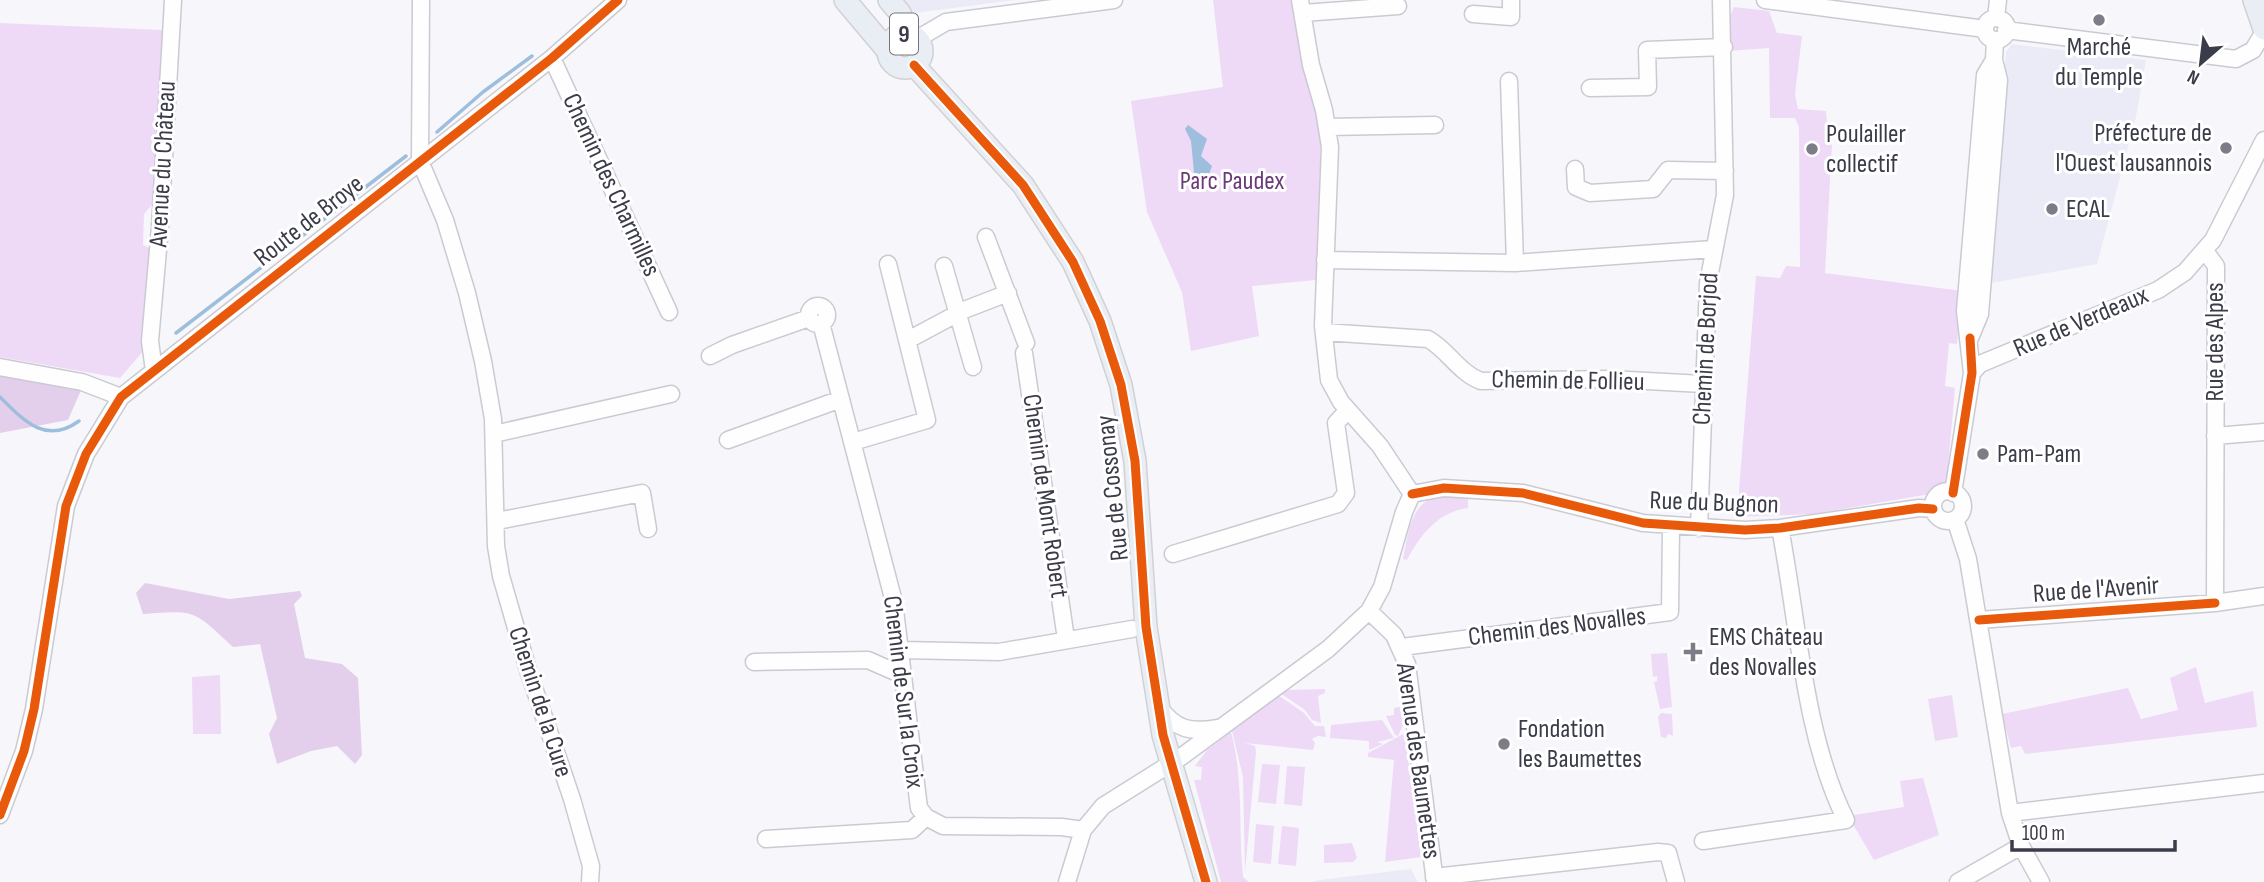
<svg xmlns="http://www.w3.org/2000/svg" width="2264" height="882" font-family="'Sofia Sans Condensed',sans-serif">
<rect width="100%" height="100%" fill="#f7f7fb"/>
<path fill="#eaebf6" d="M896 0H1016L914 13Z
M2012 44 2146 60 2136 117 2097 264 1986 284 2006 52Z
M1411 869 1418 882H1311L1319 880Z"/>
<path fill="#eed9f6" d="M1213 0H1293L1321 141 1316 280 1252 286 1259 336 1191 351 1182 292 1147 212 1131 101 1223 87Z
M1734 7 1769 11 1777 33 1802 36 1795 94 1798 109 1826 111 1827 124 1833 125 1825 273 1962 291 1957 344 1949 343 1945 386 1955 388 1947 477 1944 485 1930 494 1813 514 1737 517 1756 276 1780 278 1786 266 1800 267 1799 127 1795 118H1770L1769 48 1728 51 1726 26Z
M0 23 162 30 164 41 154 202 144 214 143 245 151 249 145 349 120 378 0 357Z
M1435 497H1468V508C1438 512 1420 535 1407 560L1403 559C1408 536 1409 506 1435 497Z
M1667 653 1672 707 1660 709 1654 682 1657 681V676L1653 677 1651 654Z
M2196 667 2205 703 2253 691 2257 727 2025 754 2021 746 2011 748 2002 714 2128 688 2141 719 2178 710 2170 678Z
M220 675 221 734H193L192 677Z
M1325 689V693L1318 696 1321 723 1312 720 1305 710 1280 693 1284 690Z
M1278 695 1304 713 1315 726H1324L1326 737 1318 736 1312 739 1315 743 1313 750 1245 743 1255 746 1256 752 1245 872 1243 777 1232 731Z
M1952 695 1958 737 1935 741 1928 699Z
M1400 707 1403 709 1404 723 1398 736 1395 735 1386 716 1394 715V708Z
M1661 713 1672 714 1673 736 1668 734 1666 738 1661 737 1658 717Z
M1382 720 1394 738 1377 742 1383 744 1369 750V741L1330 738 1331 725Z
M1231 732C1244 780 1238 827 1243 877L1249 882H1221L1194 780H1201L1202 767 1195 766 1207 750Z
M1405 733 1421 857 1385 862 1394 760 1368 757V753Z
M1262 764 1280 765 1276 804 1258 802Z
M1287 766 1305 767 1302 806 1284 804Z
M1923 778 1939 835 1874 860 1848 816 1904 807 1900 781Z
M1256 824 1274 826 1271 864 1253 862Z
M1282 826 1299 828 1296 866 1278 864Z
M1352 843 1357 858 1353 862 1324 863V845Z"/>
<path fill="#e3ceeb" d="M0 374 82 388 68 420 0 433Z
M145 583 229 599 300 591 302 596 294 604 305 658 342 664 358 678 362 755 355 764 337 746 311 751 277 764 269 734 277 718 260 644 233 647C193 610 197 610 143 614L136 593Z"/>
<path fill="#9dbfdd" d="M1188 125 1207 139 1201 156 1212 166 1204 188 1196 187 1195 183 1191 141 1185 129Z"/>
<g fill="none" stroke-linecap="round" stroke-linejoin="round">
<path stroke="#9dbfdd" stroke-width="3.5" d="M437 132 483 92 532 56
M176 333 406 156
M0 397C24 421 46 445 79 421"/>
<defs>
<path id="minor" d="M421 0 420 161 445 220 467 293 483 361 493 419 496 546 501 576 529 673 572 799 591 866 590 882
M1300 0 1311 65 1324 110 1330 147 1323 326 1329 380 1341 402 1380 446 1412 494
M1765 0 1985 29
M1303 13 1398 6
M1473 14 1511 17V0
M1996 18 1998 0
M1985 29a11 11 0 1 1 22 0a11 11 0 1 1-22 0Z
M2006 30 2236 59 2253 50 2264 32
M917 39 946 22 1114 0
M552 58 669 312
M1509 81 1515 263
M1590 88 1648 87 1647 50 1724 47
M1328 127 1435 125
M1575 169 1576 187 1590 193 1653 189 1668 170 1725 171
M986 237 1026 343
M2205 251 2216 266 2215 603
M1325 260 1515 263 1713 249
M944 266 973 367
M809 315a9 9 0 1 1 18 0a9 9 0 1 1-18 0Z
M821 323 894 602 919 808 926 817 943 826 1062 827 1083 830
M1324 332 1428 339C1448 350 1459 373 1481 381L1610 379 1703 384
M1970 338 1980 314 1999 80 1994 60 1995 40
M908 340 964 310 1008 293
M1024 353 1066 639
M710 356 732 345 809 318
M0 367 82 382 121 397
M154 371 150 341 160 227 173 0
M1972 373 1980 364 2158 290 2185 272 2213 240 2264 140
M494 434 671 394
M2215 436 2264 432
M728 440 841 399
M853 442 927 420 888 264
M1933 506a15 15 0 1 1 30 0a15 15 0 1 1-30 0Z
M1953 493 1972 373 1965 311 1985 75 1994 60
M1412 494 1444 488 1523 493 1643 523 1745 530 1780 528 1919 508 1933 509
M1955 519 1968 559 2010 813 2021 846 2041 882
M497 521 642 493 648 529
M1699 528 1708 283 1725 195 1721 0
M1173 554 1338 504 1346 493 1336 423 1348 410
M1369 611 1394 635 1407 664 1435 882
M1979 620 2215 603 2264 596
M1402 647 1670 612 1671 527
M902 650 999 652 1132 629
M754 662 868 660 902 675
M1159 707C1175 729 1190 733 1217 728
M2010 813 2264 783
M0 815 24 751 34 709 66 506 86 454 121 397 552 58 618 0
M766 839 912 830 926 817
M1703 841 1846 820C1804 737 1798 620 1780 528
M1434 877 1658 852 1668 853 1676 882
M1067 882 1083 830 1103 806 1181 757 1328 649 1369 611 1382 587 1404 512 1412 494
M1958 882 2021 846"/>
<path id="major" d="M845 0 887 50
M889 0 900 13 907 34
M2254 0 2264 29
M888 51a17 17 0 1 1 34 0a17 17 0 1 1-34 0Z
M914 65 1023 185 1073 262 1100 321 1121 385 1135 461 1146 627 1163 735 1206 882"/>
</defs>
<use href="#minor" stroke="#cacad3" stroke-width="19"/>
<use href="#major" stroke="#d1d1d5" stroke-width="24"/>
<use href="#minor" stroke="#fefefe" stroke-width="16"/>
<use href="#major" stroke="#e9edf4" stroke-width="21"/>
<defs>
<path id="cycleway" d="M914 65 1023 185 1073 262 1100 321 1121 385 1135 461 1146 627 1163 735 1206 882
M1953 493 1972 373 1970 338
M1412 494 1444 488 1523 493 1643 523 1745 530 1780 528 1919 508 1933 509
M1979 620 2215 603
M0 815 24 751 34 709 66 506 86 454 121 397 552 58 618 0"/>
</defs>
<use href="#cycleway" stroke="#fff" stroke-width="13"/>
<use href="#cycleway" stroke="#e8590c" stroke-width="9"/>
</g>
<g fill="#7d7d87" stroke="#fff" stroke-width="2.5">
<circle cx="2099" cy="20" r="7"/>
<circle cx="2226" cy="148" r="7"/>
<circle cx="1812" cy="149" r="7"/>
<circle cx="2052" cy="209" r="7"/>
<circle cx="1983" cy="454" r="7"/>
<path d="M1689.5 641.5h7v7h7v7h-7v7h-7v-7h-7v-7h7z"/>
<circle cx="1504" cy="744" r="7"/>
</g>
<g text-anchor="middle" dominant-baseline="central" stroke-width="6" stroke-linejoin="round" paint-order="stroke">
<rect fill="#fff" stroke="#767680" stroke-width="2" x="890" y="13.5" width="28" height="41" rx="5"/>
<g font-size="24" font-weight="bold" fill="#3b3c49">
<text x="904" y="34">9</text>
</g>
<g font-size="26" fill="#3b3c49" stroke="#fff" text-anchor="start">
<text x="2099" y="47" text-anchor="middle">Marché<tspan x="2099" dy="30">du Temple</tspan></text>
<text x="2212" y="133" text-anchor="end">Préfecture de<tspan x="2212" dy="30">l'Ouest lausannois</tspan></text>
<text x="1826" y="134">Poulailler<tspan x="1826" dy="30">collectif</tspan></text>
<text x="2066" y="209">ECAL</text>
<text x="1997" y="454">Pam-Pam</text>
<text x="1709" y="637">EMS Château<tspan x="1709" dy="30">des Novalles</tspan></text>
<text x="1518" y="729">Fondation<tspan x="1518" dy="30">les Baumettes</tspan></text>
</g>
<g font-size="26" fill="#3b3c49" stroke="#fff">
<text transform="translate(163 164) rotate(-87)">Avenue du Château</text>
<text transform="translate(611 185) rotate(65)">Chemin des Charmilles</text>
<text transform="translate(309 221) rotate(-38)">Route de Broye</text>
<text transform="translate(2081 322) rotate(-23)">Rue de Verdeaux</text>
<text transform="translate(2215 342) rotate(-90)">Rue des Alpes</text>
<text transform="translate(1706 349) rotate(-87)">Chemin de Borjod</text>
<text transform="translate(1568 381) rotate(1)">Chemin de Follieu</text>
<text transform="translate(1113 488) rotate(-96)">Rue de Cossonay</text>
<text transform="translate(1045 496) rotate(82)">Chemin de Mont Robert</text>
<text transform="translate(1714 503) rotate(2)">Rue du Bugnon</text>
<text transform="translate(2096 590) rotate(-4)">Rue de l'Avenir</text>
<text transform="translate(1557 627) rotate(-7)">Chemin des Novalles</text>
<text transform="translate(903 692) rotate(83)">Chemin de Sur la Croix</text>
<text transform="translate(540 702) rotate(72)">Chemin de la Cure</text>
<text transform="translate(1418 761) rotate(82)">Avenue des Baumettes</text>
</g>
<g font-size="26" fill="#6a3b78" stroke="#fff">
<text x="1232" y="181">Parc Paudex</text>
</g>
</g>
<g transform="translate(2201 63) rotate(208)" stroke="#ffffff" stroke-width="5" paint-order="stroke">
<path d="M0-5L12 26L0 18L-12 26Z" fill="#3b3c49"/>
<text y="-10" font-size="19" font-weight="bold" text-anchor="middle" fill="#3b3c49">N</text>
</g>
<path d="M2012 840v10h163v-10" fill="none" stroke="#3b3c49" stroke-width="3.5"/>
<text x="2022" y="840" font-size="21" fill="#3b3c49" stroke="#ffffff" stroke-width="5" paint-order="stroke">100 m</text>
</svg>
